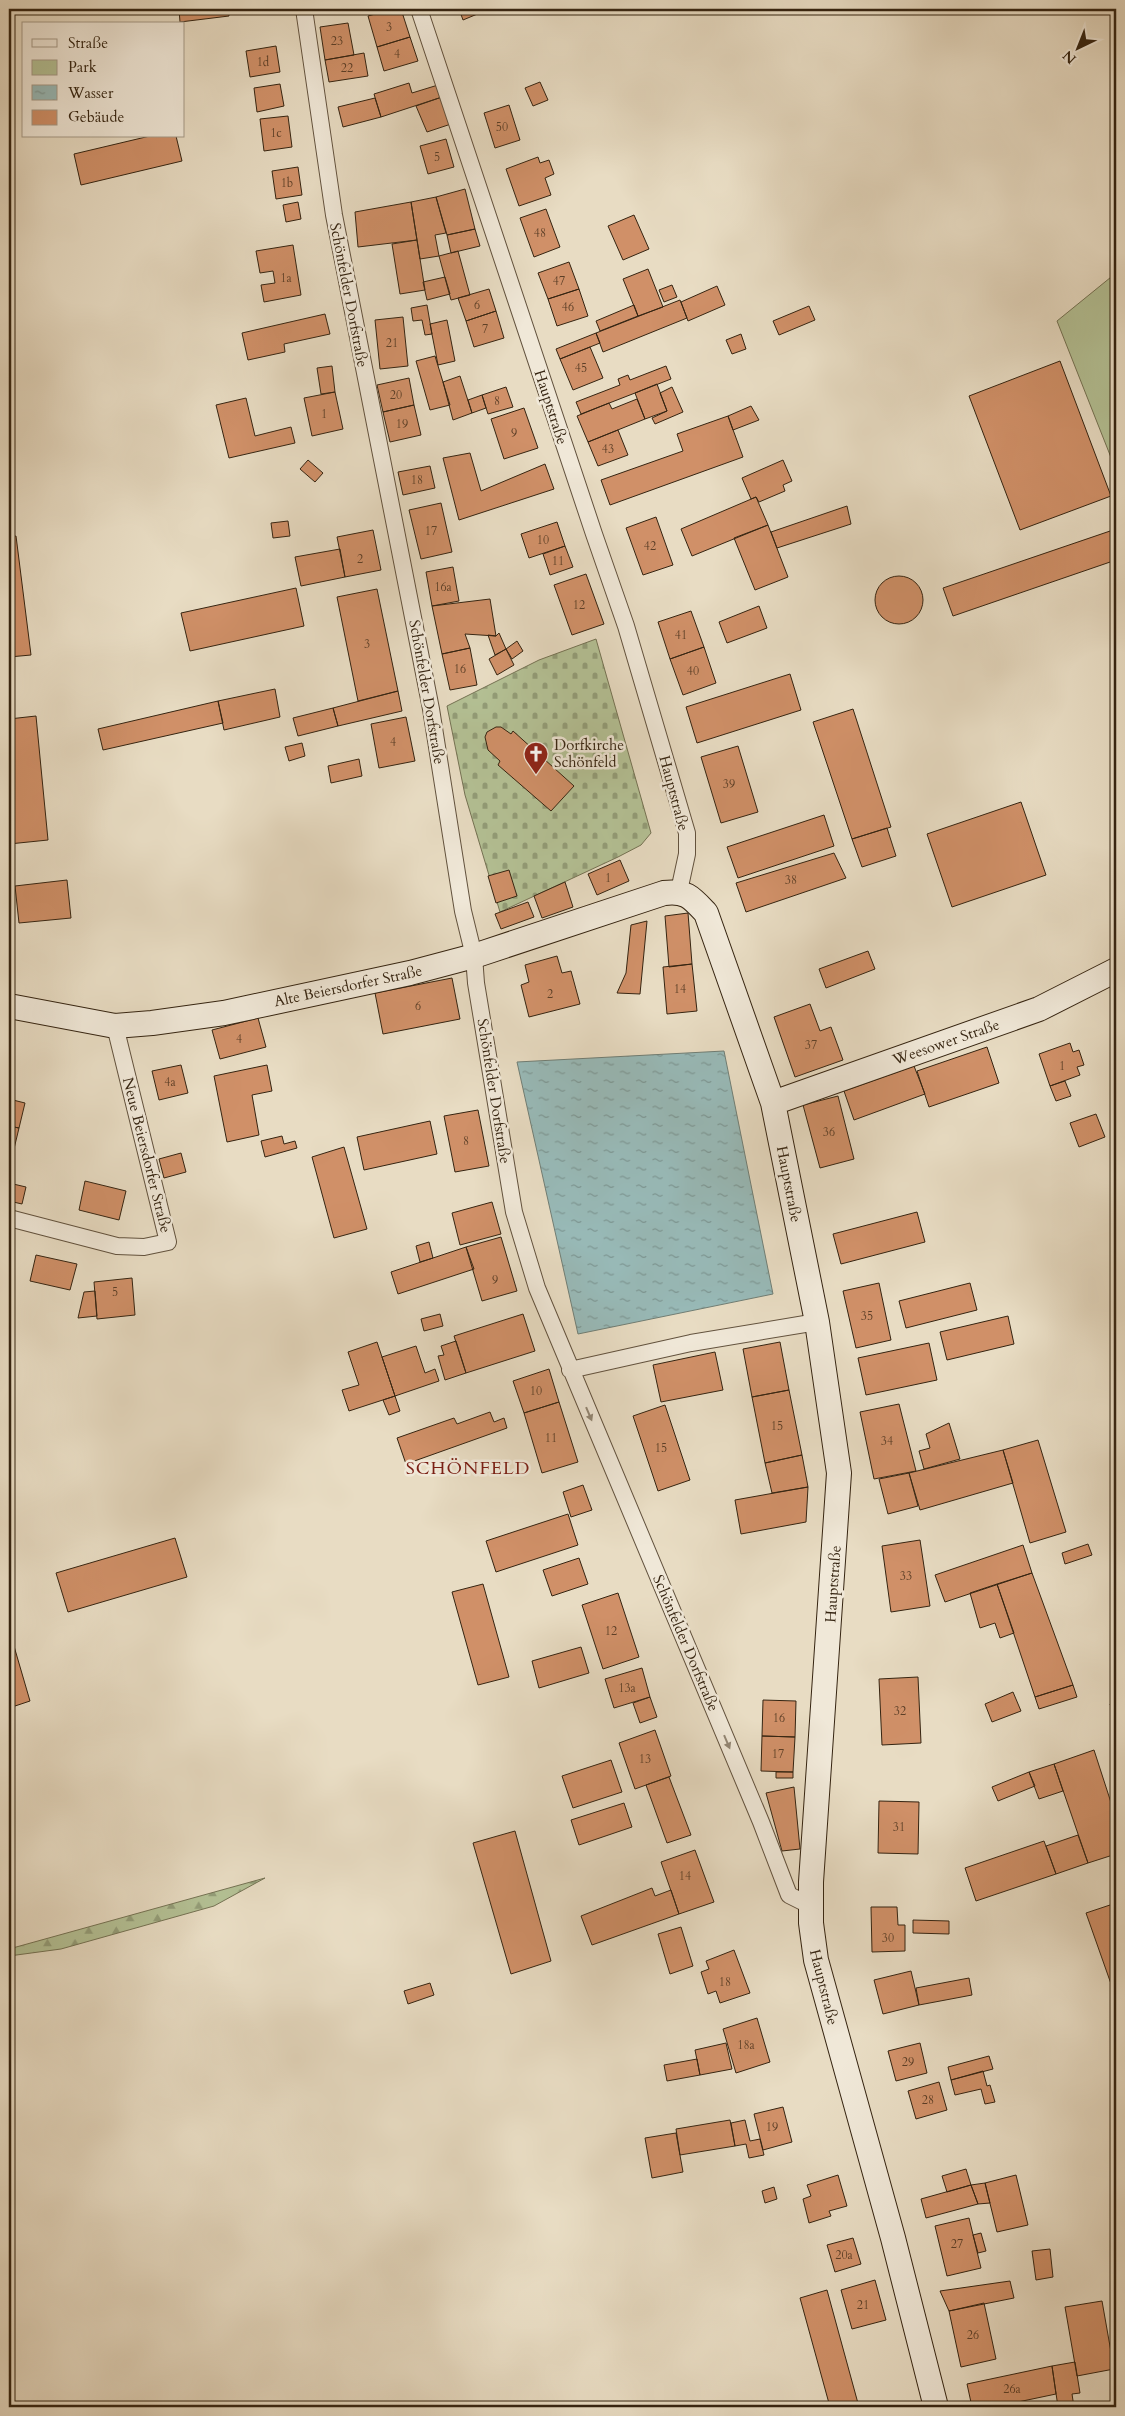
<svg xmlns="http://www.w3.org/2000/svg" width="1125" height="2416" font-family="Cardo,serif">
<defs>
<pattern id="forest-firs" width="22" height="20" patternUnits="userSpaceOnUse" patternTransform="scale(1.25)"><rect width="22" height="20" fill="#b4c195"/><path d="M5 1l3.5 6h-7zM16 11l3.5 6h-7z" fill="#939d78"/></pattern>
<pattern id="cemetery-stones" width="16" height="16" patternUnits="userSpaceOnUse" patternTransform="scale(1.25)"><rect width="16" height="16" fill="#b4c195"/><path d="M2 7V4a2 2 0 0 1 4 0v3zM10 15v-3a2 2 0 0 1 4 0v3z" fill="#939d78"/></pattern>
<pattern id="water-ripples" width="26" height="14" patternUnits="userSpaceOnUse" patternTransform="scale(1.25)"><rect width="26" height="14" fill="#98bab8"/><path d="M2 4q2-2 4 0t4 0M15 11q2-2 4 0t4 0" fill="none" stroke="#7d9794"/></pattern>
</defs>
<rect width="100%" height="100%" fill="#e8dcc3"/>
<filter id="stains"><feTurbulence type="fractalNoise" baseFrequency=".004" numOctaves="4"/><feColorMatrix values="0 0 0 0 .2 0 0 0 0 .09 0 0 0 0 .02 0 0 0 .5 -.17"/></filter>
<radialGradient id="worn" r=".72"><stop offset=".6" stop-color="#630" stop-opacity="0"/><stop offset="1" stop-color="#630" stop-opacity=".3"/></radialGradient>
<path fill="url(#forest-firs)" stroke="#747253" d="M265 1878 214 1906 61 1949 9 1956V1949Z"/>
<path fill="url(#cemetery-stones)" stroke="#747253" d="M596 639 651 833 641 845 618 857 500 912 465 795 447 706 539 660Z"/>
<path fill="#b4c195" stroke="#747253" d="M1116 273V459L1112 460 1057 321Z"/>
<path fill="url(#water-ripples)" stroke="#707e75" d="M724 1051 773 1294 578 1334 517 1062Z"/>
<path fill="#d09068" stroke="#352411" d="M179 9H228L229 16 180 22Z
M317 9H356L318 14Z
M393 9H401L410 37 377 47 368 16Z
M459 9H487V10L463 20Z
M348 23 354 55 325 60 320 27Z
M410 37 418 61 384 71 377 47Z
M276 46 280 72 250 77 246 51Z
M364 53 368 76 329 82 325 60Z
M540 82 548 100 533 106 525 88Z
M409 83 412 93 438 85 442 97 381 117 374 94Z
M280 84 284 106 257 112 254 88Z
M442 97 451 124 427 132 416 106Z
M375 98 381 117 343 127 338 107Z
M509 105 520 140 495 148 484 113Z
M288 116 292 147 264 151 260 119Z
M150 136H176L182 161 81 185 74 154Z
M446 139 454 167 428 174 420 146Z
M538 157 540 163 549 160 554 174 545 178 551 195 519 206 506 169Z
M298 167 302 195 276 199 272 171Z
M465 189 475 229 447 235 436 197Z
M436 197 446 233 435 235 439 256 420 259 411 202Z
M298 202 301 219 286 222 283 205Z
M411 202 417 240 358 247 355 212Z
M546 209 560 247 534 257 520 218Z
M634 215 649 249 623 260 608 226Z
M475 229 480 246 451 253 447 235Z
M417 240 425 290 400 294 392 244Z
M293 245 301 295 264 302 261 285 275 283 273 271 260 273 256 251Z
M458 251 470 295 451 300 439 256Z
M569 262 579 289 548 299 538 273Z
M648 269 663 307 638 316 623 279Z
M445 277 450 294 427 300 423 282Z
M672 285 677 297 664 302 659 290Z
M717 286 725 305 688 321 681 302Z
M489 289 496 311 466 321 458 298Z
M579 289 588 316 557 326 548 299Z
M680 300 687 318 603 352 596 333Z
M427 305 432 334 425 335 422 320 413 321 411 308Z
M634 305 638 316 600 331 596 321Z
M809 306 815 320 779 335 773 321Z
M496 311 504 338 474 347 466 321Z
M325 314 330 334 284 344 285 352 248 360 242 333Z
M403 317 408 366 380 369 375 320Z
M447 320 455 361 438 365 430 324Z
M596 333 600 343 560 359 556 349Z
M741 334 746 349 732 354 726 340Z
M590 347 603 378 573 390 560 359Z
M435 356 450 405 430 410 416 361Z
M1060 361 1111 496 1020 530 969 396Z
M332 366 335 392 321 394 317 368Z
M666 366 671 379 581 414 576 402 620 385 618 379 628 375 630 380Z
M460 376 472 413 453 420 443 382Z
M409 378 414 405 383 412 377 385Z
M657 384 667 411 645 419 635 393Z
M506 387 513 407 488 414 482 395Z
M672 387 683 412 655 424 652 418 667 411 660 393Z
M335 392 343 429 312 436 304 398Z
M482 395 486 408 472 413 468 400Z
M246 398 255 436 291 427 295 443 229 458 216 405Z
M637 399 645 419 588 442 577 416 609 403 612 409Z
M414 405 421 435 390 442 383 412Z
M751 406 759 420 733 430 728 416Z
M524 408 538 448 504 459 491 419Z
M728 416 743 457 610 505 601 480 683 451 677 434Z
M618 430 628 455 598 466 588 442Z
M470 453 481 491 545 464 554 489 459 520 443 458Z
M308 460 323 473 315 482 300 469Z
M783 460 792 481 783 485 785 491 759 502 756 497 751 499 742 478Z
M430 466 435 488 403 495 398 472Z
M756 497 768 525 692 556 681 529Z
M441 503 452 552 421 559 409 510Z
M847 506 851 524 777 548 771 532Z
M656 517 673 565 643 575 626 528Z
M288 521 290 536 273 538 271 523Z
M557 522 565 546 529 558 521 534Z
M768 525 788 577 755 590 734 538Z
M1116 529V560L953 616 943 588Z
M373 530 381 570 345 577 337 537Z
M16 536 31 655 9 657V537Z
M565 546 573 567 550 575 543 554Z
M340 549 345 577 301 586 295 557Z
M453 567 459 601 432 606 426 572Z
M586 574 604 624 572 635 554 585Z
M875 600a24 24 0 1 1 48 0a24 24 0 1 1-48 0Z
M296 588 304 626 190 651 181 613Z
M377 589 398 691 358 701 337 597Z
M490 599 496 636 465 634 470 648 442 654 432 606Z
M759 606 767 628 727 643 719 622Z
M691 611 704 647 670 659 658 622Z
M499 633 506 649 495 655 488 635 496 636Z
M517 641 523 651 512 659 506 649Z
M704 647 716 683 683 695 670 659Z
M470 648 477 685 450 690 442 654Z
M506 649 514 665 497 675 489 659Z
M790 674 801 710 697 743 686 707Z
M275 689 280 717 224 730 218 701Z
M398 691 402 711 338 726 333 708Z
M218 701 223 723 103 750 98 729Z
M333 708 338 726 298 736 293 718Z
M853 709 891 827 852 839 813 722Z
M36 716 48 840 9 844V719Z
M406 717 415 761 379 768 371 724Z
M496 727H501L511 734 513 731 574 786 551 811 498 765 500 761 488 750 485 737 487 732Z
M302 743 305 756 289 761 285 747Z
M738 746 758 812 721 823 701 757Z
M359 759 362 776 331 783 328 766Z
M1021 802 1046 875 952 907 927 834Z
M824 815 834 846 738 878 727 847Z
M887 828 896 856 862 867 852 839Z
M834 853 846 878 746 912 736 883Z
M620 860 629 881 597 895 588 874Z
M509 870 517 896 496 903 488 876Z
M67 880 71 918 19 923 15 886Z
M565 882 573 907 542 918 534 896Z
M528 902 534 917 501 929 495 914Z
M688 913 692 964 669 967 665 916Z
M647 921 640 994 617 993 626 973 631 925Z
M868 951 875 969 826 988 819 969Z
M557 956 562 973 571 971 580 1004 529 1017 521 985 529 982 525 965Z
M692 964 697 1011 667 1014 663 967Z
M452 978 460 1019 383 1034 375 993Z
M810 1004 820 1031 831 1027 843 1060 795 1077 774 1017Z
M258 1018 266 1047 220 1059 212 1030Z
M1070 1043 1073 1052 1079 1050 1084 1065 1077 1067 1080 1075 1050 1086 1039 1054Z
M987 1047 999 1083 929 1107 917 1071Z
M181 1065 188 1093 159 1100 152 1071Z
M267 1065 272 1091 252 1095 259 1135 227 1142 214 1076Z
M914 1066 925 1094 854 1120 844 1091Z
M1065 1081 1071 1096 1056 1101 1050 1086Z
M838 1096 854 1159 820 1168 803 1105Z
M9 1099 25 1103 19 1128 9 1126Z
M478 1110 489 1166 455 1172 444 1116Z
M1096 1114 1105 1137 1079 1147 1070 1123Z
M430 1121 437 1154 364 1170 357 1137Z
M9 1126 19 1128 13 1153 9 1152Z
M282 1136 284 1144 295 1141 297 1148 265 1157 261 1141Z
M344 1147 367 1229 334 1238 312 1157Z
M181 1153 186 1172 164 1178 159 1159Z
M85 1181 126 1191 119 1220 79 1210Z
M9 1183 26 1187 22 1204 9 1201Z
M492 1202 501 1234 460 1245 452 1213Z
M917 1212 925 1242 841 1264 833 1234Z
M501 1237 517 1291 482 1301 466 1247Z
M429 1242 433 1258 420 1262 416 1246Z
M466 1247 474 1269 398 1294 391 1272Z
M36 1255 77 1264 70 1290 30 1281Z
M132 1278 135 1315 97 1319 94 1282Z
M879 1283 891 1340 856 1348 843 1291Z
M970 1283 977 1310 906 1328 899 1301Z
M95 1291 97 1316 78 1318 84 1292Z
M440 1314 443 1326 424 1331 421 1319Z
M523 1314 535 1351 466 1373 454 1336Z
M1008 1316 1014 1344 947 1360 940 1332Z
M456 1341 466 1373 445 1380 438 1356 444 1355 441 1346Z
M377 1342 395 1396 349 1411 342 1390 359 1385 348 1352Z
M780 1342 789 1390 752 1397 743 1349Z
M929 1343 937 1380 866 1395 858 1358Z
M416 1346 425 1373 435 1369 439 1381 395 1396 382 1357Z
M715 1352 723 1390 661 1402 653 1365Z
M549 1369 559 1402 524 1413 513 1381Z
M789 1390 802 1455 765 1463 752 1397Z
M395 1396 400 1411 389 1415 383 1400Z
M559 1402 578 1462 542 1473 524 1413Z
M899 1404 916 1471 874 1479 860 1412Z
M665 1405 690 1480 658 1491 633 1416Z
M490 1412 494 1422 504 1418 507 1428 406 1464 397 1438 454 1418 457 1424Z
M949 1423 960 1459 924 1469 919 1451 930 1448 926 1434Z
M1038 1440 1066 1532 1030 1543 1003 1450Z
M1003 1450 1013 1483 920 1510 909 1473Z
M802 1455 808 1487 772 1493 765 1463Z
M909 1473 918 1506 888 1514 879 1479Z
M583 1485 592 1510 571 1517 563 1492Z
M808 1487 806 1522 741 1534 735 1500Z
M568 1514 578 1545 496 1572 486 1541Z
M175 1538 187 1577 68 1612 56 1573Z
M920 1540 930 1606 891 1612 882 1546Z
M1088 1544 1092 1555 1065 1564 1062 1553Z
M1023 1545 1032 1573 945 1602 935 1575Z
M579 1558 588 1584 552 1596 543 1570Z
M1032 1573 1073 1685 1035 1697 997 1584Z
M483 1584 509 1677 478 1685 452 1592Z
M997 1584 1014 1633 1000 1638 995 1623 980 1628 970 1593Z
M618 1593 639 1657 603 1669 582 1605Z
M9 1629 30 1701 9 1708Z
M581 1647 589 1673 539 1688 532 1661Z
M642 1668 650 1697 614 1708 605 1679Z
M918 1677 921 1743 882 1745 879 1679Z
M1073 1685 1077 1697 1039 1709 1035 1697Z
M1013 1692 1021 1711 992 1722 985 1704Z
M650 1697 657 1717 640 1723 633 1703Z
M763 1700 796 1701 795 1737 762 1736Z
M1116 1702V1721L1110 1704Z
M655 1730 671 1776 635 1789 619 1743Z
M762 1736 795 1737 793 1772 761 1771Z
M1094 1750 1116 1818V1854L1088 1863 1054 1764Z
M611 1760 622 1792 573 1808 562 1776Z
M1054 1764 1063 1791 1039 1799 1029 1772Z
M776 1772H793V1778H776Z
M1029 1772 1035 1786 998 1801 992 1787Z
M669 1777 691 1835 667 1843 646 1785Z
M794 1787 800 1849 782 1851 766 1793Z
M879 1801 919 1802 918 1854 878 1853Z
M624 1803 632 1827 579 1845 571 1820Z
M515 1831 551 1961 511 1974 473 1843Z
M1078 1835 1088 1863 1056 1874 1046 1846Z
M1044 1841 1056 1874 976 1901 965 1868Z
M695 1850 714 1902 679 1914 661 1862Z
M652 1888 655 1896 671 1890 679 1914 592 1945 581 1916Z
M1116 1903V1998L1086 1913Z
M871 1907H897L898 1925H905V1951L872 1952Z
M913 1920 949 1921V1934L913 1933Z
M681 1927 693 1966 670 1974 658 1934Z
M734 1950 750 1993 720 2003 716 1991 708 1994 701 1972 709 1969 706 1961Z
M911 1971 919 2005 883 2014 874 1980Z
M969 1978 972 1995 919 2005 916 1988Z
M430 1983 434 1995 408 2004 404 1991Z
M757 2018 770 2062 736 2073 723 2029Z
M726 2043 732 2069 700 2075 695 2050Z
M920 2043 927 2073 896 2081 888 2051Z
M989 2056 993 2069 951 2080 948 2067Z
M1116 2058V2086L1113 2077Z
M697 2059 700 2075 667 2081 664 2065Z
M983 2071 987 2086 990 2085 995 2102 985 2104 981 2089 955 2095 951 2080Z
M939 2082 947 2110 916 2119 908 2091Z
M783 2107 792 2142 763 2150 754 2114Z
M730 2120 735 2146 680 2155 676 2129Z
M745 2120 750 2141 760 2139 764 2155 749 2158 746 2144 735 2146 731 2123Z
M676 2133 683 2172 652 2178 645 2138Z
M966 2169 971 2185 947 2192 942 2176Z
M838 2175 847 2206 829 2211 831 2216 809 2223 803 2199 811 2196 807 2185Z
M1016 2175 1028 2225 997 2232 985 2183Z
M985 2183 990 2203 978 2204 971 2185Z
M971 2185 978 2204 926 2218 921 2199Z
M774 2187 777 2199 765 2203 762 2191Z
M969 2218 981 2268 947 2276 935 2226Z
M981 2233 986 2251 978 2253 973 2235Z
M853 2238 861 2264 835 2272 827 2245Z
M1050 2249 1053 2277 1036 2280 1032 2251Z
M875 2280 886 2320 852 2329 841 2290Z
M1010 2281 1014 2298 949 2311 940 2291Z
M827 2290 859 2407H830L800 2298Z
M1102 2301 1114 2369 1077 2376 1065 2307Z
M984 2303 996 2359 961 2367 949 2311Z
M1075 2362 1080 2393 1072 2394 1074 2407H1058L1052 2366Z
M1052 2366 1056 2394 994 2407H972L967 2384Z"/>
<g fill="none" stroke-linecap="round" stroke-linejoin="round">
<defs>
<path id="street" d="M304 9 334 215 431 709 463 911 474 956 476 983 514 1212 537 1288 761 1822 789 1895 811 1906
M419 9 594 534 626 626 687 833V854L679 891
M9 1218 117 1246 144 1247 168 1242 115 1026
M570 1370 691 1343 817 1322"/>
<path id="secondary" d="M9 1006 115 1026 152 1023 224 1013 410 973 474 956 664 893C686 890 692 898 706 913L773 1103 817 1322 839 1473 811 1882V1923L816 1960 893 2238 936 2407
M773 1103 1039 1009 1116 970"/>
</defs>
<use href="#street" stroke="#62523e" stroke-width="18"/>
<use href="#secondary" stroke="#352411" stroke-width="26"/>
<use href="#street" stroke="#f0e8d8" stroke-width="16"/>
<use href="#secondary" stroke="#f0e8d8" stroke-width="24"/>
</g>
<defs><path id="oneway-solid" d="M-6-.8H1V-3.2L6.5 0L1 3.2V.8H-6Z" transform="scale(1.25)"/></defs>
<g fill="#928674">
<use href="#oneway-solid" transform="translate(589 1414) rotate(67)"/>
<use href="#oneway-solid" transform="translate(727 1742) rotate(67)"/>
</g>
<defs>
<symbol id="church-pin" viewBox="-11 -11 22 30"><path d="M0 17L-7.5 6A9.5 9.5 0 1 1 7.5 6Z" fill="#8f2418" stroke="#f0e8d8"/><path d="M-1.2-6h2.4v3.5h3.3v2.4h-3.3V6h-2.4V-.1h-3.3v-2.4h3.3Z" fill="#fff"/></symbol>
</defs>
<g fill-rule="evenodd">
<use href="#church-pin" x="522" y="740" width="28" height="38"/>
</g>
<g text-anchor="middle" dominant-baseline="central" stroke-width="5" stroke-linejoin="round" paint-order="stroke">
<g font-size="12" fill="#5c3f27">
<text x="389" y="27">3</text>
<text x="337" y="41">23</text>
<text x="397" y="54">4</text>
<text x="263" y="62">1d</text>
<text x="347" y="68">22</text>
<text x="502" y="127">50</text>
<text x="276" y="133">1c</text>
<text x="437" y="157">5</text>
<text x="287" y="183">1b</text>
<text x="540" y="233">48</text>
<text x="286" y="278">1a</text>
<text x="559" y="281">47</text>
<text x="477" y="305">6</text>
<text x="568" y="307">46</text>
<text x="485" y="329">7</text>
<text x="392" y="343">21</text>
<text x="581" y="368">45</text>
<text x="396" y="395">20</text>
<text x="497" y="401">8</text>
<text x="324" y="414">1</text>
<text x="402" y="424">19</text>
<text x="514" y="433">9</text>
<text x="608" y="449">43</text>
<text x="417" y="480">18</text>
<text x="431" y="531">17</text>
<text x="543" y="540">10</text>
<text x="650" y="546">42</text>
<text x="360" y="559">2</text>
<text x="558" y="561">11</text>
<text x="443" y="587">16a</text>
<text x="579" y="605">12</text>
<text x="681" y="635">41</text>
<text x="367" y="644">3</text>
<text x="460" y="669">16</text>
<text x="693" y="671">40</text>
<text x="393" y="742">4</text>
<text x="729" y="784">39</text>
<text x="608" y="878">1</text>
<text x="791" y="880">38</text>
<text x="680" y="989">14</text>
<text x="550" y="994">2</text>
<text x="418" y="1006">6</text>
<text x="239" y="1039">4</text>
<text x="811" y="1045">37</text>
<text x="1062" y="1066">1</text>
<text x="170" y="1082">4a</text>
<text x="829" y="1132">36</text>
<text x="466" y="1141">8</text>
<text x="495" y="1280">9</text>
<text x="115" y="1292">5</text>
<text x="867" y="1316">35</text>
<text x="536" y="1391">10</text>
<text x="777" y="1426">15</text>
<text x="551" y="1438">11</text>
<text x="887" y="1441">34</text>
<text x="661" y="1448">15</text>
<text x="906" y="1576">33</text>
<text x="611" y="1631">12</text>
<text x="627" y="1688">13a</text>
<text x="900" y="1711">32</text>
<text x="779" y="1718">16</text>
<text x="778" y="1754">17</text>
<text x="645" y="1759">13</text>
<text x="899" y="1827">31</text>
<text x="685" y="1876">14</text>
<text x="888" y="1938">30</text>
<text x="725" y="1982">18</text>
<text x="746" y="2045">18a</text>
<text x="908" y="2062">29</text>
<text x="928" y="2100">28</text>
<text x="772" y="2127">19</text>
<text x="957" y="2244">27</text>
<text x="844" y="2255">20a</text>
<text x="863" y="2305">21</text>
<text x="973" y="2335">26</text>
<text x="1012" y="2389">26a</text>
</g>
<g font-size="15" fill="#352411" stroke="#f0e8d8">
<text transform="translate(349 295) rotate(79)">Schönfelder Dorfstraße</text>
<text transform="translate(551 407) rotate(72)">Hauptstraße</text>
<text transform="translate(427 692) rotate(80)">Schönfelder Dorfstraße</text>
<text transform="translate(674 793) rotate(75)">Hauptstraße</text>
<text transform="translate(348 986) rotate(-12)">Alte Beiersdorfer Straße</text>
<text transform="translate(946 1042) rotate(-19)">Weesower Straße</text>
<text transform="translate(494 1091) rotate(81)">Schönfelder Dorfstraße</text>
<text transform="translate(147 1155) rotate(76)">Neue Beiersdorfer Straße</text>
<text transform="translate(789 1184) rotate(79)">Hauptstraße</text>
<text transform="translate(833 1584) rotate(-86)">Hauptstraße</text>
<text transform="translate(686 1643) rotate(67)">Schönfelder Dorfstraße</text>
<text transform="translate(824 1987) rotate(76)">Hauptstraße</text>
</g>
<g font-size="15" fill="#352411" stroke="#f0e8d8" text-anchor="start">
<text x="554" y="745">Dorfkirche<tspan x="554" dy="17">Schönfeld</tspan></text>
</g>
<g font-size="18" letter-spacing="1" fill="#7a1f14" stroke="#f0e8d8">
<text x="468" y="1468">SCHÖNFELD</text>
</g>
</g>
<rect width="1125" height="2416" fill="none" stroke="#e8dcc3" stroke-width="30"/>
<rect x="10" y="10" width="1105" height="2396" fill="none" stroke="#352411" stroke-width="2.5"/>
<rect x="15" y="15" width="1095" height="2386" fill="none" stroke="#352411"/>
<rect x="22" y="22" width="162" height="115" fill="#f0e8d8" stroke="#a59a88"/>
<rect x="32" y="39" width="25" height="8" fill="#f0e8d8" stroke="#a59a88"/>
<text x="68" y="48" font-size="15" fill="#352411">Straße</text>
<rect x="32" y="60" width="25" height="15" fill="#b4c195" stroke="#a59a88"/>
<text x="68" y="72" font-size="15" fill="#352411">Park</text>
<rect x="32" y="85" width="25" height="15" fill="url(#water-ripples)" stroke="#a59a88"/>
<text x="68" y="98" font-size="15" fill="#352411">Wasser</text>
<rect x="32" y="110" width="25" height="15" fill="#d09068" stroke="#a59a88"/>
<text x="68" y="122" font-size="15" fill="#352411">Gebäude</text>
<g transform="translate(1078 48) rotate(223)" stroke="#f0e8d8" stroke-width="4" paint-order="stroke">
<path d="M0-4L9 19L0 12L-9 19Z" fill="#352411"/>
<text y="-8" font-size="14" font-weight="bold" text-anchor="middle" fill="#352411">N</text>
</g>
<rect width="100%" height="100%" filter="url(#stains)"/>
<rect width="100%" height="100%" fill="url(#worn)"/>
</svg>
